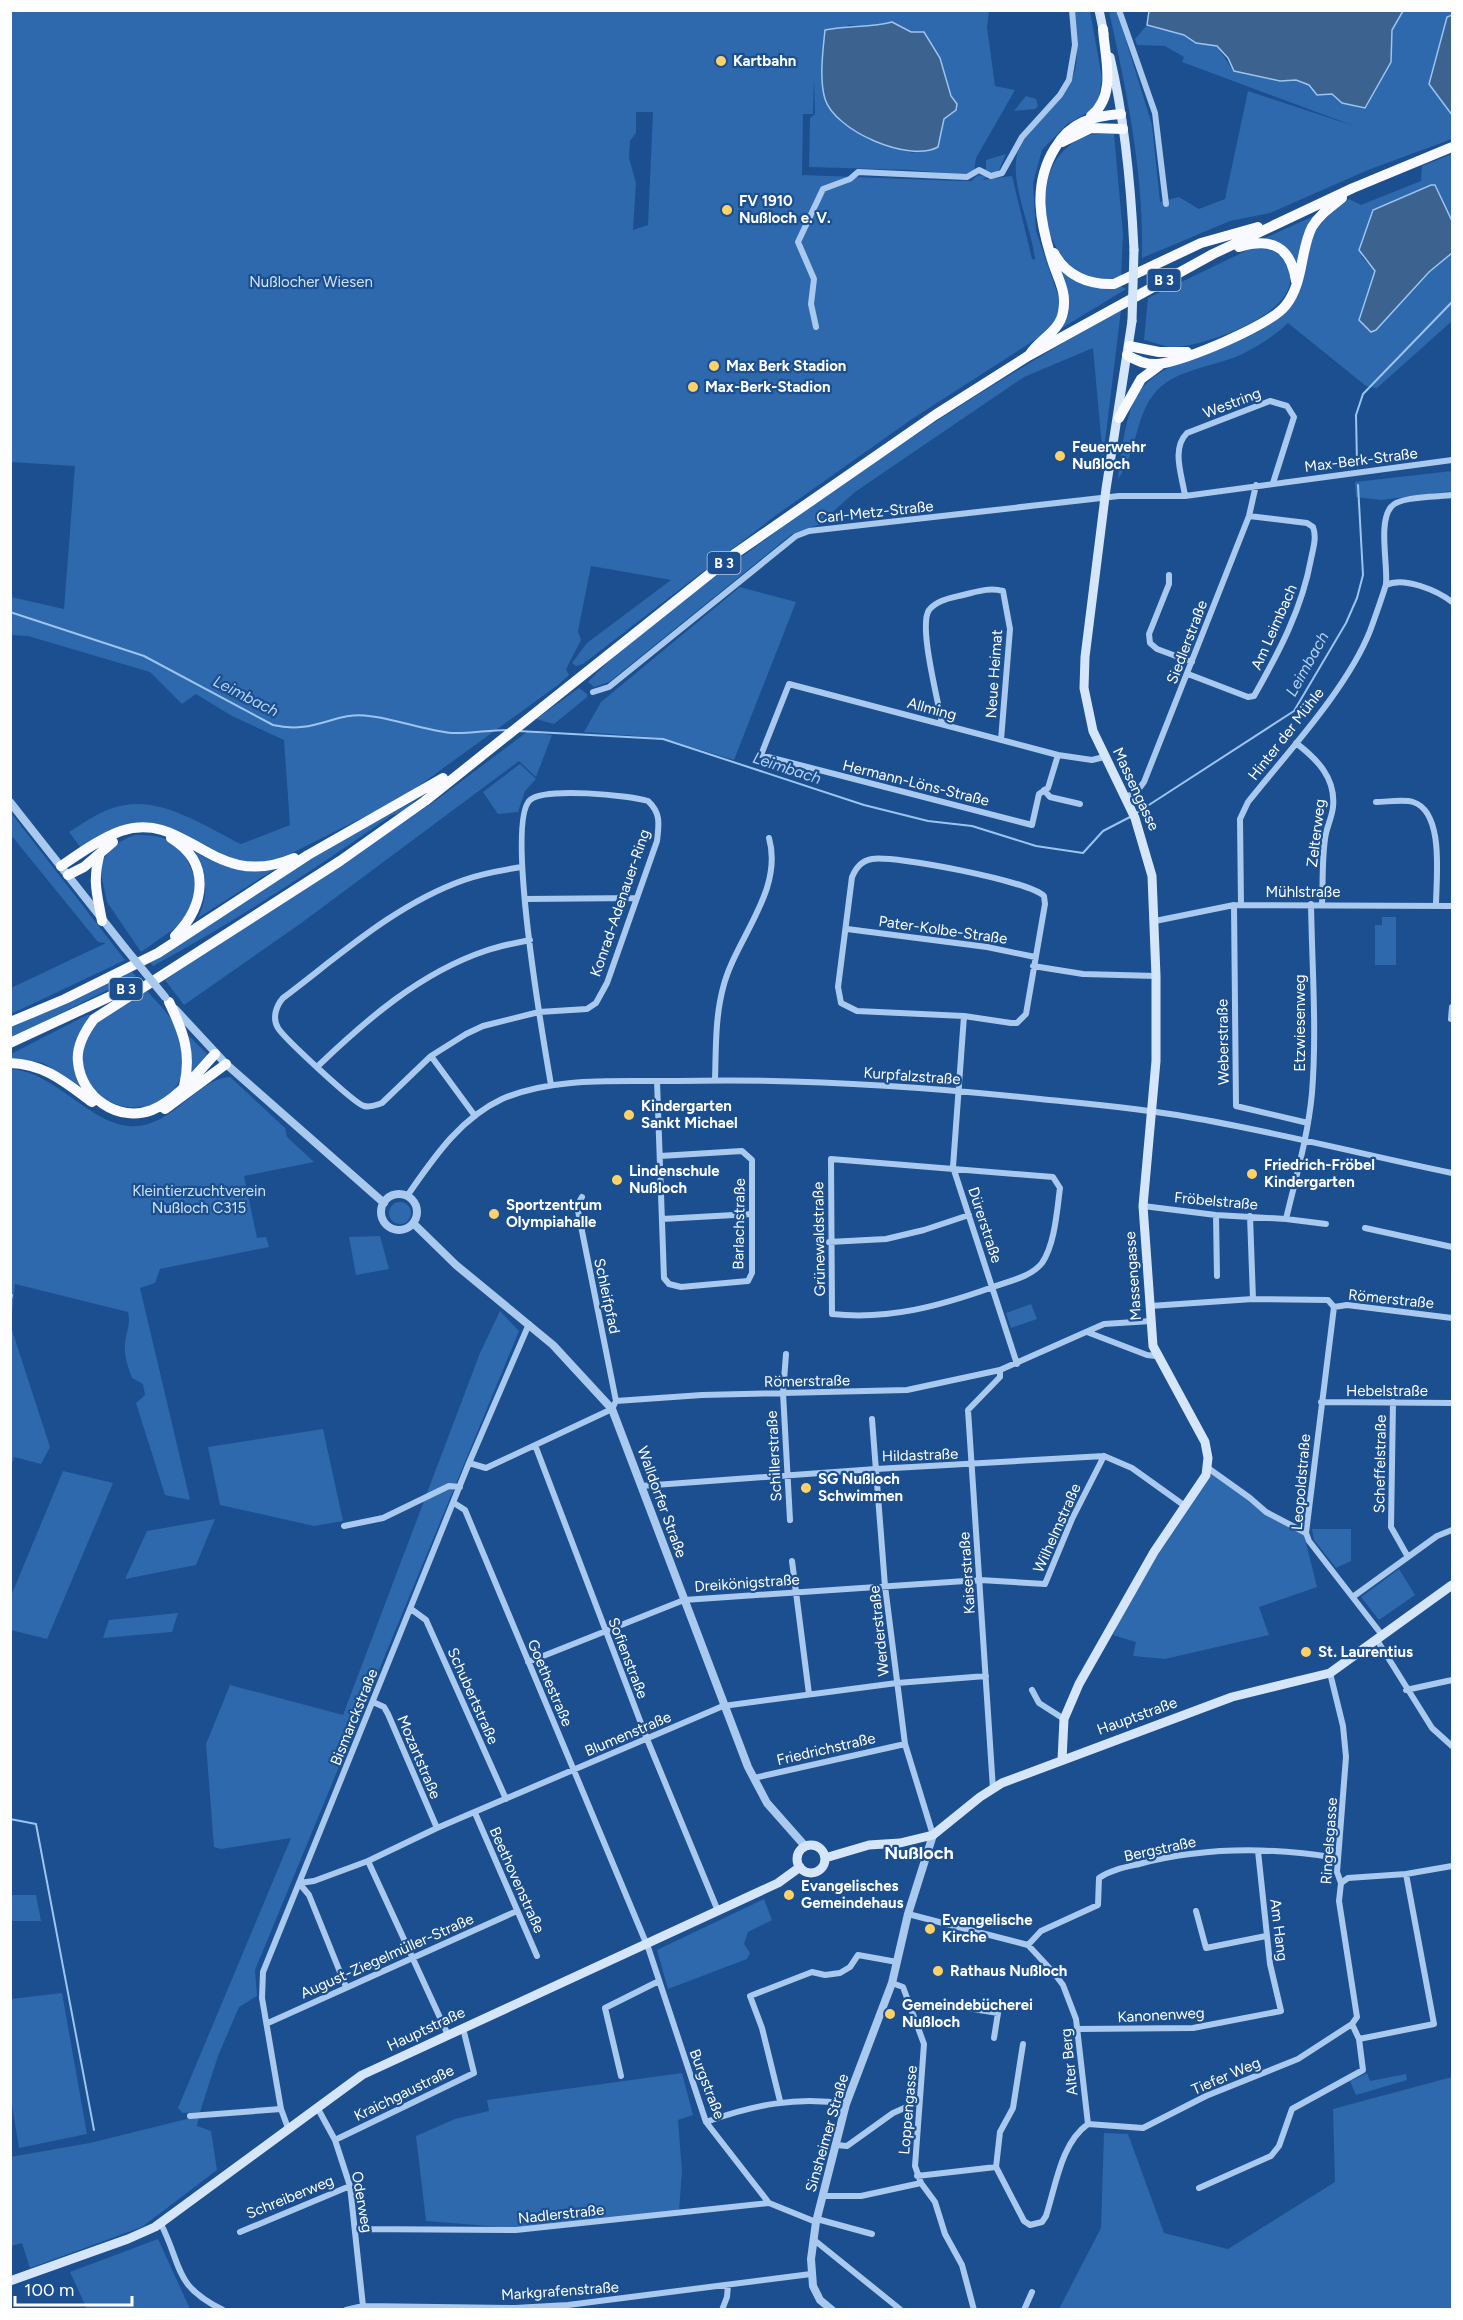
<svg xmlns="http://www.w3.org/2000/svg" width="1463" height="2320" font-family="Figtree,sans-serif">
<rect width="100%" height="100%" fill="#1b4f8f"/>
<path fill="#2e69ad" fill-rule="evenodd" d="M10 11H989L987 27 995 86 1015 90 976 158 974 171 965 175 911 170 809 167 810 118 815 114 814 76 813 114H803L802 175 961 181H971L978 175 987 177 982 180 1012 176 1032 259 1035 260C1032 229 1013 191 1016 161 1019 127 1061 109 1072 79 1081 57 1076 33 1074 11H1090L1102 78 1098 101 1087 113 1067 124 1042 150 1033 183 1036 231 1060 301 1057 319 1044 334 912 419 775 516 583 664 576 666 572 663 587 643 671 580 591 566 578 631 581 640 566 669 569 675 558 685 402 798 282 858C238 870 211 849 172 832 160 827 148 821 136 823 116 826 98 839 81 848L69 832C82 824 96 814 110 809 155 791 202 825 241 844L290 825 284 740 232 716 196 694 182 704 150 672 28 636 11 635V597L64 609 75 466 11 462ZM892 22 911 32H920L940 58 956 110 944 119 937 147 912 153 902 148 882 145 842 123 825 101 823 62 848 25 866 26ZM636 112H653L648 225 633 230 636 183 629 158 630 141 636 133Z
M1109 11H1117L1152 125 1160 202 1179 197 1199 209 1225 199 1248 91 1357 127 1182 62 1184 57 1165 46 1137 45 1135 39 1147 25 1184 35 1196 43 1217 46 1234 72 1280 81 1296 80 1309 85 1317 95 1332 94 1342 103 1365 108 1391 62 1392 30 1403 11H1452V15L1447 17 1429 84 1452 115V139L1368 170 1270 213 1230 221 1142 258C1144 174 1127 93 1109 11Z
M1026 96 1036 99 1038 106 1035 109 1014 111Z
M1114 134 1123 234 1121 278C1110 279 1096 281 1085 276 1034 250 1028 156 1087 136 1095 133 1106 134 1114 134Z
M1006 154 999 170 994 173 986 170V160Z
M1452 154V221L1436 185 1361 256 1375 271 1365 324 1371 332 1376 330 1429 272 1452 253V321L1377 388 1366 386 1288 323C1273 337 1257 347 1238 356 1212 367 1172 370 1154 394 1134 419 1137 455 1118 479 1121 455 1125 419 1135 399 1162 347 1256 355 1292 303 1296 296 1298 285 1300 277 1313 234 1311 227 1349 199L1361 205 1421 181 1422 166Z
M1316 215 1299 271 1271 240 1265 238Z
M1254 247 1275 251C1332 302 1214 344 1176 347 1166 348 1154 342 1144 340L1148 298Z
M1059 267 1120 286 1126 289 1062 328 1068 303Z
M1121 310 1103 458 1093 348 1024 377 855 492 818 525 792 534 609 682 594 687 588 682C634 634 690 595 743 556 864 466 990 383 1121 310Z
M1452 471V491L1381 500 1356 497 1355 482Z
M740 587 796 602 734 760 662 738 584 732 601 702Z
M579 688 587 694V697L554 724 536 719Z
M527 732 552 735 536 777 519 761 300 924 184 1005 165 980 431 804Z
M520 764 536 779 525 791 518 812 498 814 483 792Z
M416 800 403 813 392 815C315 869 236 921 153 966L148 960 313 856Z
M11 813 125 960 11 1014V988L106 943 98 942 11 835Z
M135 835C179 834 183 849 198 885L185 921 141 952 107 902 101 874 98 871C106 852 115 842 135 835Z
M194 851C221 868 244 873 275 869L198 918C209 894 207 874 194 851Z
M1382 917H1396V965H1375V925H1382Z
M130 970 136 976 11 1038V1023Z
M147 991C157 1002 168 1013 176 1027 181 1037 182 1046 183 1058 186 1120 97 1123 84 1070 80 1054 85 1035 96 1023 107 1011 133 1000 147 991Z
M87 1015H91L81 1030 83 1088 43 1063 11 1058V1054Z
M189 1036 209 1056 191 1075Z
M11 1069C55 1072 89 1123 129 1126 171 1130 197 1078 230 1077L285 1128 287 1137 314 1162 244 1176 257 1238 266 1237 269 1247 160 1269 155 1283 140 1288 190 1500 165 1495 136 1403 145 1395 143 1384 132 1378C128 1367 124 1356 125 1344 126 1331 131 1325 128 1312L15 1284 11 1322Z
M389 1213a11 11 0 1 1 22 0a11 11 0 1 1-22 0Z
M380 1236 389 1269 356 1275 349 1237Z
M1031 1304 1037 1319 1011 1328 1006 1313Z
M500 1311 519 1331 255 1970 257 1996 239 2007 218 2056 200 2112 183 2113 178 2108 291 1838 221 1849 214 1847 206 1744 230 1685 343 1715 480 1353Z
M10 1324 50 1447 41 1464 14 1457 11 1467Z
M323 1429 343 1521 314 1526 220 1505 208 1447Z
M63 1471 113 1483 47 1639 11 1630V1596Z
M1211 1474 1304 1535 1317 1587 1259 1607 1269 1635 1165 1659 1133 1656 1136 1642 1113 1635C1137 1577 1176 1526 1211 1474Z
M215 1519 196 1565 125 1579 147 1531Z
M1312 1529H1351V1561L1336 1568 1314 1540Z
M1399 1569 1415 1595 1379 1620 1361 1597Z
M178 1613 172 1632 103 1638 109 1620Z
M11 1895H36L41 1921H11Z
M764 1899 772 1920 748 1932 744 1944 750 1953 747 1959 668 1989 657 1950Z
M62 1993 87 2134 19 2148 10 2093 11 1999Z
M682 2073 693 2115 678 2120 682 2171 679 2211 513 2228 426 2221 416 2136 455 2119 489 2111 487 2100Z
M1367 2073 1370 2081 1406 2074 1407 2080 1356 2095 1350 2081Z
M1452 2077V2309H1059L1101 2228 1104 2133 1128 2134 1164 2233 1228 2249 1335 2182 1333 2109Z
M199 2116 197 2126 211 2131 217 2170 142 2227 30 2268 22 2243 11 2246 10 2157 90 2143Z
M158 2239 190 2309H87L70 2272Z"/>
<path fill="#3c6290" stroke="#9cc4f0" stroke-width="1.5" d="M1149 11V10L1403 11 1392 30 1391 62 1365 108 1342 103 1332 94 1317 95 1309 85 1296 80 1280 81 1234 71 1228 58 1217 46 1196 43 1184 35 1147 25Z
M1452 15V115L1429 84 1447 17Z
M892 22 911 32H924L940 58 951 96 957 104 956 110 944 119 938 147C909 163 835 131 825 99 819 79 823 50 825 30 848 25 870 28 892 22Z
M1431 185H1435L1452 221V253L1429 272 1376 330 1371 332 1359 320 1375 271 1359 250 1373 210Z"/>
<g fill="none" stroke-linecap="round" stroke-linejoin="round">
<path stroke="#9cc4f0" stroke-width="2" d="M1357 463 1356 415 1363 394 1452 302
M10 612 144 656 273 725C315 735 334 711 369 716 396 719 423 730 451 733 469 734 488 730 507 730
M518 731 663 739 864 805 928 821 972 826 1036 846 1083 853 1103 831 1130 817
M1135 814 1294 711 1346 623 1357 598 1363 575 1358 485
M10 1278 11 1282
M10 1302 12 1295
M10 1819 36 1824 94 2130"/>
<path stroke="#a9c9ee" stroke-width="6" d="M1119 10 1155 113 1166 204
M816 327 811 304 814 279 798 242 823 189 850 179 858 172 967 177 979 170 991 176 1002 173 1022 137 1060 95 1069 80 1075 45 1072 10
M1185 496C1182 475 1171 449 1187 433L1270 401 1287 406 1294 417 1273 483
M1169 575V584L1149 634 1150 643 1157 649 1192 662
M1386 585C1404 576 1438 591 1452 602
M1188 674 1248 697 1254 696C1279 652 1302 609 1311 559 1313 549 1317 537 1313 527L1307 523 1249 516
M593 692 609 687 796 536 809 531 1119 496H1185L1452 460
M942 724C939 703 918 626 929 610 937 600 951 598 963 595 976 592 989 587 1003 591L1010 629 1001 740
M1296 743C1317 759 1336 778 1333 807 1332 818 1326 828 1325 839 1322 860 1323 882 1322 904
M1058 755 1048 788 1039 794 1032 825 761 755 789 684 1058 755 1092 760 1104 757
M1044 790 1050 797 1080 804
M1125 798 1138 790 1144 782 1249 516 1256 485
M1376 802C1387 802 1403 799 1413 802 1445 812 1436 880 1436 905
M522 867C503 870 483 873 464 880 396 904 340 955 283 998 276 1006 272 1018 278 1028 284 1038 355 1104 364 1106 371 1108 376 1105 382 1103L431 1056 466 1034 483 1026 539 1012 587 1009 596 1003 607 983 657 841C659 824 661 813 648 801 628 795 545 787 530 800 505 822 544 1044 551 1085
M525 899 637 898
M1234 905 1236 1106 1308 1123
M1241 905 1240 819 1248 802C1287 753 1347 689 1370 631 1373 623 1385 589 1386 584 1388 565 1378 522 1391 507 1399 496 1439 497 1452 495
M1155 921 1234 905 1452 906
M847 929 987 947 1035 957
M1033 966 1083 974 1156 976
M964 1016 1011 1023H1017L1026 1014 1045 904 1044 896C1029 881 894 855 872 859 861 861 856 868 852 877L838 987 841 1003 857 1011 964 1016 953 1167 1017 1364
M1451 1019 1452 1007
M431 1056 475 1116
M318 1066C366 1020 420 973 485 951 499 946 515 943 530 940
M715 1080C716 1050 715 1018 723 988 735 939 784 891 769 838
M657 1081 664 1278 669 1284 681 1287 748 1281 752 1273V1160L742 1151 660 1156
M831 1159 1053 1177 1060 1188C1057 1210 1055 1244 1042 1263 1031 1277 1009 1281 993 1287 940 1306 889 1320 832 1314Z
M407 1196C433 1159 459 1119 502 1099 555 1076 621 1082 677 1081 798 1078 919 1086 1040 1099 1090 1104 1139 1108 1188 1117 1277 1132 1364 1155 1452 1173
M582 1197 577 1206 616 1401
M1143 1206 1216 1215 1286 1219C1296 1177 1308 1136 1312 1093 1317 1030 1312 967 1311 904
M1216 1215 1217 1276
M1250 1216 1253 1299
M662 1219 752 1214
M1286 1219 1326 1224
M1365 1228 1452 1247
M829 1242 886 1239 924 1230 969 1215
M1150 1306 1253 1299 1328 1300 1334 1307
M1334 1307 1306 1533 1309 1541 1382 1635
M1334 1307 1347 1305 1452 1318
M1087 1332 1147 1355 1156 1356
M786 1354 783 1393 790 1520
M1321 1402 1452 1403
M1393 1402 1391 1527 1408 1557
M872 1419 885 1586 905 1744 933 1835
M535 1445 647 1739 718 1911
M469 1463 486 1468 612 1409 616 1401 702 1395 907 1390 1000 1370 1104 1324 1151 1321
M1208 1468 1250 1498 1266 1512 1306 1533
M641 1486 876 1469 1104 1456 1132 1468 1185 1506
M454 1503 465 1510 649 1950 706 2122 769 2203 816 2222
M344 1526 383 1518 449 1486 460 1487
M792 1561 809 1694
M1354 1596 1437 1536 1452 1530
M411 1609 426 1620 506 1799
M1377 1640 1432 1728 1452 1746
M528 1662 684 1600 980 1580 1045 1584 1072 1519 1104 1456
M1032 1690 1039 1703 1064 1719
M1406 1690 1452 1680
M373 1702 384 1707 388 1714 437 1828
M754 1778 905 1744
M993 1789 968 1410 1000 1377V1370
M475 1813 537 1956
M368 1861 448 2035
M299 1883 314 1881 368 1861 437 1828 723 1706 897 1683 986 1676
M299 1883 309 1895 346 1987
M1341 1883 1348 1878 1406 1874 1452 1866
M1196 1911 1206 1948 1266 1936
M908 1914 1028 1945 1054 1973 1063 1985 1076 2019 1088 2124
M1028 1945 1041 1931 1098 1905 1099 1878C1110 1870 1126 1867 1139 1864 1204 1847 1271 1847 1337 1858
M892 1983 903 1987 924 2044 915 2166 921 2183 935 2202 945 2234 962 2265 974 2310
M909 2006 961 2007 998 2013 994 2038
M268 2023 517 1911
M1077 2029 1193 2028 1281 2011 1270 1964 1258 1851
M1359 2039 1434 2024 1406 1874
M1023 2044 1013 2108 1000 2132 996 2167 1024 2221 1030 2225 1042 2222 1046 2216C1056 2185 1061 2143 1088 2124
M621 2076 605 2008 659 1981
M780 2101 762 2028 750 1996 812 1972 825 1975 840 1973 850 1967 858 1955 897 1962
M317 2107 335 2140 350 2186 363 2306
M190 2116 281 2109
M706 2122C753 2105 797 2096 846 2104
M1088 2124 1143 2128 1206 2096 1298 2059 1352 2024 1357 2017 1339 1901 1341 1883 1337 1872 1346 1757 1343 1726 1330 1673
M288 2128 281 2109 262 1998 263 1972 469 1463 529 1324
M335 2140 474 2073 463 2028
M836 2145 847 2146 893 2113 918 2102
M917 2176 996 2167
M1199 2188 1271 2156 1279 2146 1292 2109 1363 2070 1359 2039 1352 2024
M823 2196H861L921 2183
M817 2219 872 2234
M161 2224C183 2268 173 2285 223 2310
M355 2229 516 2230 769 2203
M240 2232 350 2186
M813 2239 901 2310
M346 2310 363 2306 515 2308 568 2305 811 2274
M722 2310 727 2297 728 2285
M1024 2310 1032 2292"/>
<path stroke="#a9c9ee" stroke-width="8" d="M10 802 125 948
M175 1009 226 1064 384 1203
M381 1212a18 18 0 1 1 36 0a18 18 0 1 1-36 0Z
M413 1223 456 1265 553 1345 612 1409 748 1767 767 1803 805 1846
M832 2310 820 2300 813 2286 811 2259 816 2222 846 2104 892 1983 908 1914 933 1835"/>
<path stroke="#d6e6fa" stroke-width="9" d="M1099 10 1104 34
M1110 57C1125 120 1131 186 1134 250
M1062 1760 1064 1719 1079 1684 1154 1552 1206 1475 1208 1458 1205 1442 1153 1346 1143 1206 1156 1061V976L1152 876 1135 818 1093 731 1084 688 1085 657 1106 489 1132 321
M797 1859a14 14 0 1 1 28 0a14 14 0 1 1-28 0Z
M825 1858 869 1845 900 1843 933 1835 980 1797 1002 1783 1232 1697 1330 1673 1452 1585
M10 2281 128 2239 155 2227 362 2075 778 1883 800 1867"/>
<path stroke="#f8faff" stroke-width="10" d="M1091 116C1117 95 1105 59 1103 29
M1062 142 1091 128 1123 129
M1239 247C1272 237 1291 247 1296 281
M1054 253C1066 276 1089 285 1114 284L1201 243 1258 227
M1129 346 1159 352H1187
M1030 354C1040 339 1060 331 1063 312 1067 293 1059 281 1053 263 1040 223 1032 185 1055 148 1070 122 1092 116 1121 114
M1127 355C1137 361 1146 365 1158 364 1183 362 1271 325 1286 305 1304 282 1300 250 1312 227 1320 214 1331 207 1342 198
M1119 418 1141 379 1160 365
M171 838C212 863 205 906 175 936
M100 853C92 881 97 893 102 921
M61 866C79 854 101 838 121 831 188 809 212 893 294 858
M68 875 84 867 113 842
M169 1002C183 1031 192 1053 184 1086
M10 1022 65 999 158 953 308 855 443 778
M10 1043 126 989
M215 1054C197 1073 177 1100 152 1110 118 1123 81 1097 78 1062 76 1046 85 1031 94 1019L340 861 425 801 736 553 935 415 1028 356 1213 254 1353 188 1452 147
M10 1063C45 1064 66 1083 92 1102
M165 1109 226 1064"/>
<path stroke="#a9c9ee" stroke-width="8" d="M125 948 165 997"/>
<path stroke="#d6e6fa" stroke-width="9" d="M1132 321 1134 250"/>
</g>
<g fill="#ffd166" stroke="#1b4f8f" stroke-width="2">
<circle cx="721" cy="61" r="6"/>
<circle cx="727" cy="210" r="6"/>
<circle cx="714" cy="366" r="6"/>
<circle cx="693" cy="387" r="6"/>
<circle cx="1060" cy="456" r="6"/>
<circle cx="629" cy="1115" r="6"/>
<circle cx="1252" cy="1174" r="6"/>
<circle cx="617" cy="1180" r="6"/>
<circle cx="494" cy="1214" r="6"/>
<circle cx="806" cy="1488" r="6"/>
<circle cx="1306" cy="1652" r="6"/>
<circle cx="789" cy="1895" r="6"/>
<circle cx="930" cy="1929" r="6"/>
<circle cx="938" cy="1971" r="6"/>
<circle cx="890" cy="2014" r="6"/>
</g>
<g text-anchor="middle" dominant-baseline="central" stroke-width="4.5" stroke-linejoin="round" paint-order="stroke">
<g fill="#1b4f8f" stroke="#bbcadd" stroke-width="1.5">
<rect x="1147.5" y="269" width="33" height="22" rx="4.5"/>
<rect x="707.5" y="552" width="33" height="22" rx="4.5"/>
<rect x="109.5" y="978" width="33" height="22" rx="4.5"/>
</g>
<g font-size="14" font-weight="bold" fill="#fff">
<text x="1164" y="280">B 3</text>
<text x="724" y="563">B 3</text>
<text x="126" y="989">B 3</text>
</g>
<g font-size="15" font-weight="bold" fill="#fff" stroke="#1b4f8f" text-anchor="start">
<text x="733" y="61">Kartbahn</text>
<text x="739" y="201">FV 1910<tspan x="739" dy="17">Nußloch e. V.</tspan></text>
<text x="726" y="366">Max Berk Stadion</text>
<text x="705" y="387">Max-Berk-Stadion</text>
<text x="1072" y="447">Feuerwehr<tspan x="1072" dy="17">Nußloch</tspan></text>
<text x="641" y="1106">Kindergarten<tspan x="641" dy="17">Sankt Michael</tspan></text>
<text x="1264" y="1165">Friedrich-Fröbel<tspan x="1264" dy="17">Kindergarten</tspan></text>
<text x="629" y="1171">Lindenschule<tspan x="629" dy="17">Nußloch</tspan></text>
<text x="506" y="1205">Sportzentrum<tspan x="506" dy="17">Olympiahalle</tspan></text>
<text x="818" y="1479">SG Nußloch<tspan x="818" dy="17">Schwimmen</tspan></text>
<text x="1318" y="1652">St. Laurentius</text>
<text x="801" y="1886">Evangelisches<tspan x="801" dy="17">Gemeindehaus</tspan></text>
<text x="942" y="1920">Evangelische<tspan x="942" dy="17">Kirche</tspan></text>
<text x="950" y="1971">Rathaus Nußloch</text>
<text x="902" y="2005">Gemeindebücherei<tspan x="902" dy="17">Nußloch</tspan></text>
</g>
<g font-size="15" fill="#cfe3fa" stroke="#1b4f8f">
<text x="311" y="282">Nußlocher Wiesen</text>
<text x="199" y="1191">Kleintierzuchtverein<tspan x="199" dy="17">Nußloch C315</tspan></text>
</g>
<g font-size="15" fill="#fff" stroke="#1b4f8f">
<text transform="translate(1232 403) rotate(-21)">Westring</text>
<text transform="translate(1361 460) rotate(-7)">Max-Berk-Straße</text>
<text transform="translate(875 512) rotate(-6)">Carl-Metz-Straße</text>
<text transform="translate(1274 627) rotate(-66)">Am Leimbach</text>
<text transform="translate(1187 642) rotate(-69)">Siedlerstraße</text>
<text transform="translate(994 674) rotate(-86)">Neue Heimat</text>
<text transform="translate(932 709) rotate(15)">Allming</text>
<text transform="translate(1286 734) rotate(-52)">Hinter der Mühle</text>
<text transform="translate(916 783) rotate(14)">Hermann-Löns-Straße</text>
<text transform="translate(1136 789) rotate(65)">Massengasse</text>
<text transform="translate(1316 833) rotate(-83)">Zelterweg</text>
<text x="1303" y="892">Mühlstraße</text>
<text transform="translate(620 903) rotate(-71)">Konrad-Adenauer-Ring</text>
<text transform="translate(943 930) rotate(8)">Pater-Kolbe-Straße</text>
<text transform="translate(1300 1023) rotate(-90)">Etzwiesenweg</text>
<text transform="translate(1223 1042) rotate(-91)">Weberstraße</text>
<text transform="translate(912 1076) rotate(4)">Kurpfalzstraße</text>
<text transform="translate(1216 1201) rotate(5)">Fröbelstraße</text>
<text transform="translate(739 1224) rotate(-89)">Barlachstraße</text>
<text transform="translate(985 1225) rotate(72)">Dürerstraße</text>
<text transform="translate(819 1239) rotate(-91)">Grünewaldstraße</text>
<text transform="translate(1133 1276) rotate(-94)">Massengasse</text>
<text transform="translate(607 1296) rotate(78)">Schleifpfad</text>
<text transform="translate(1391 1299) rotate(6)">Römerstraße</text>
<text transform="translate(807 1381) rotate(-1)">Römerstraße</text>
<text x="1387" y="1391">Hebelstraße</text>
<text transform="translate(920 1455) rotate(-2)">Hildastraße</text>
<text transform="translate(774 1456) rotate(-93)">Schillerstraße</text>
<text transform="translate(1380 1464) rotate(-89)">Scheffelstraße</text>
<text transform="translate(1301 1482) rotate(-85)">Leopoldstraße</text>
<text transform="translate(662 1502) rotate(70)">Walldorfer Straße</text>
<text transform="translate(1057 1528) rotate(-66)">Wilhelmstraße</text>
<text transform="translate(967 1573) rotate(-94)">Kaiserstraße</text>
<text transform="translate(747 1583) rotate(-4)">Dreikönigstraße</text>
<text transform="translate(879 1631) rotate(-96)">Werderstraße</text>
<text transform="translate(628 1658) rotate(69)">Sofienstraße</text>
<text transform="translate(550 1683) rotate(67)">Goethestraße</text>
<text transform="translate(473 1696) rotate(66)">Schubertstraße</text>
<text transform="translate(1137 1716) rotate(-20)">Hauptstraße</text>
<text transform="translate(354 1717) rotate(-68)">Bismarckstraße</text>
<text transform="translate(628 1734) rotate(-23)">Blumenstraße</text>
<text transform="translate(826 1749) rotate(-13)">Friedrichstraße</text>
<text transform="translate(419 1757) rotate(67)">Mozartstraße</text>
<text transform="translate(1329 1841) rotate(-86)">Ringelsgasse</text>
<text transform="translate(1160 1849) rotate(-12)">Bergstraße</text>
<text transform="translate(517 1880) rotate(66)">Beethovenstraße</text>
<text transform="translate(1279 1930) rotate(83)">Am Hang</text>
<text transform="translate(387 1956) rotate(-24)">August-Ziegelmüller-Straße</text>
<text transform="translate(1161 2015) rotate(-3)">Kanonenweg</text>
<text transform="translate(426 2029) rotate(-25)">Hauptstraße</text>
<text transform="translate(1069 2062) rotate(-96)">Alter Berg</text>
<text transform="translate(1226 2076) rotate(-23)">Tiefer Weg</text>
<text transform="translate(707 2084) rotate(69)">Burgstraße</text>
<text transform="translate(404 2093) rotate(-26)">Kraichgaustraße</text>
<text transform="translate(908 2110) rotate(-85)">Loppengasse</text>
<text transform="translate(827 2133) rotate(-74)">Sinsheimer Straße</text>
<text transform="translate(290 2197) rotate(-22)">Schreiberweg</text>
<text transform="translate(362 2202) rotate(80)">Oderweg</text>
<text transform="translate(561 2214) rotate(-6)">Nadlerstraße</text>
<text transform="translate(560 2291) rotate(-4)">Markgrafenstraße</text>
</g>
<g font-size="16" font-style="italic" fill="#b5d3f5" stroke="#1b4f8f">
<text transform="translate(1307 664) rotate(-61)">Leimbach</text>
<text transform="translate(246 696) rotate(27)">Leimbach</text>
<text transform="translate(787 768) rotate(18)">Leimbach</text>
</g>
<g font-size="18" font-weight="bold" fill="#fff" stroke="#1b4f8f">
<text x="919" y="1853">Nußloch</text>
</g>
</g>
<rect width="1463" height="2320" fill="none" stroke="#ffffff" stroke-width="24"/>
<path d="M15 2296v9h117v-9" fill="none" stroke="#ffffff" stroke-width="3"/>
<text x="24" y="2296" font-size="18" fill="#ffffff" stroke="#1b4f8f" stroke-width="4.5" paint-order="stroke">100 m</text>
</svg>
